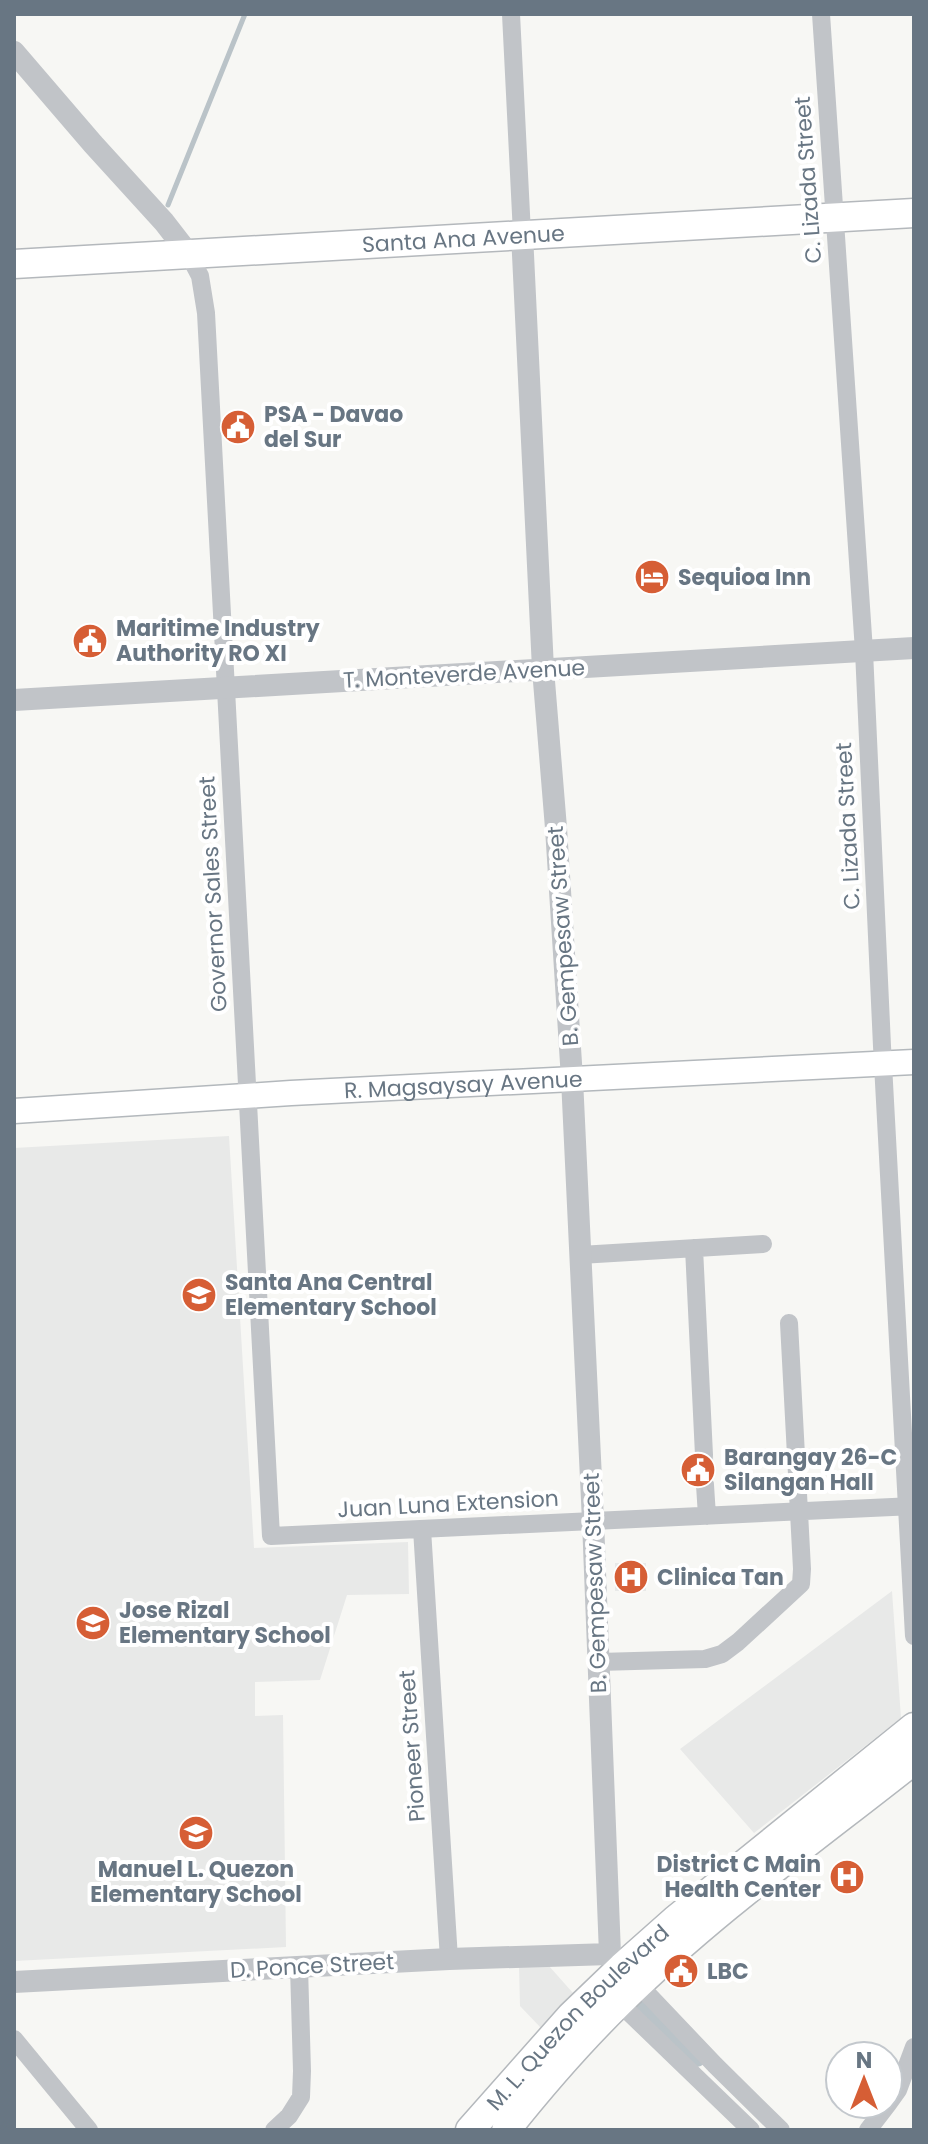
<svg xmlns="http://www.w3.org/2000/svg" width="928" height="2144" font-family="Poppins,sans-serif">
<rect width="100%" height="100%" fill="#f7f7f4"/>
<path fill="#e8e9e8" d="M229 1136 254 1548 408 1542 409 1594 347 1595 320 1680 255 1682V1716L283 1715 286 1947 14 1961V1148Z
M615 1563H646V1591H615Z
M892 1591 901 1718 754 1833 680 1749Z
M519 1966H549L573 1993 541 2028 520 2006Z"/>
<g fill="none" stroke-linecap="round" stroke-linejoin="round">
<path stroke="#bac3c8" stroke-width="5" d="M168 205 245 14"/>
<path stroke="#bac3c8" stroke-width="18" d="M639 2001 697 2058"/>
<path stroke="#d3d7d8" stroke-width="18" stroke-dasharray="18 9" stroke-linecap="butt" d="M704 1455 705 1485"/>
<defs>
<g id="secondary">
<path id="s1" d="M14 1111 291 1093 914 1062"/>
</g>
<g id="primary">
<path id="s2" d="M14 264 914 213"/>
<path id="s3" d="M470 2130 571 2016 622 1967 675 1920 914 1727"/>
<path d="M506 2130C541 2086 579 2042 619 2003 709 1914 814 1839 914 1760"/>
</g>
</defs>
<use href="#secondary" stroke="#b3b8bc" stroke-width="27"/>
<use href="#primary" stroke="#b4b8bc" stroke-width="31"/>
<path stroke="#c1c4c8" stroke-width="18" d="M511 14 522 234
M821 14 864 651 882 1046 914 1636
M188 253 200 276 206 313 271 1536 914 1506
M694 1248 704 1455
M580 1255 763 1244
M705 1485 707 1516
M422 1529 449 1959
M599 1662 705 1659 722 1654 738 1642 801 1584 802 1569 789 1323
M639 1985 715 2065 781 2130
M612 1996 751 2130
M14 2039 89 2130
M888 2104 898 2090 914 2047
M274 2130 289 2116 301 2097 302 2071 299 1967
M868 2130 888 2104"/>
<path stroke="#c1c4c8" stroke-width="22" d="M14 52 93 144 164 222 188 253
M522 234 543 669 556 828 572 1079 593 1521 610 1954
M14 700 914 648
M14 1982 449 1959 610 1954"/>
<use href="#secondary" stroke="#fff" stroke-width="24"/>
<use href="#primary" stroke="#fff" stroke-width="28"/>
</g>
<defs>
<symbol id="civic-disc" viewBox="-11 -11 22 22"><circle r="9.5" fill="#d65e35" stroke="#fff"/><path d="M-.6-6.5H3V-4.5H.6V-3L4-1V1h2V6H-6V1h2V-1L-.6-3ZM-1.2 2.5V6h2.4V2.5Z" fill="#fff"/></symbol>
<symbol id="hotel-disc" viewBox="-11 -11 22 22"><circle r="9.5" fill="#d65e35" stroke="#fff"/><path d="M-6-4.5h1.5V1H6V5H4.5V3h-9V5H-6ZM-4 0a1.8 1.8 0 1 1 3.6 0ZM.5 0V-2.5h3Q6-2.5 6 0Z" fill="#fff"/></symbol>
<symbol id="school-disc" viewBox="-11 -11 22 22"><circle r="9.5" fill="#d65e35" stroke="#fff"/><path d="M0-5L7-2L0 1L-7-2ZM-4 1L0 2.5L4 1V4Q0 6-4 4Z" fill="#fff"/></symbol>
<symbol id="hospital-disc" viewBox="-11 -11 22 22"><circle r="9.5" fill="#d65e35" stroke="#fff"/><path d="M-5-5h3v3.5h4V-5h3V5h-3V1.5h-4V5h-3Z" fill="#fff"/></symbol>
</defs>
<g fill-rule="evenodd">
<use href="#civic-disc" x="218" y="407" width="40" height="40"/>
<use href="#hotel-disc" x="632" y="557" width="40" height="40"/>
<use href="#civic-disc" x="70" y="621" width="40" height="40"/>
<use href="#school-disc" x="179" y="1275" width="40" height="40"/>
<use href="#civic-disc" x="678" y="1450" width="40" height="40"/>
<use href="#hospital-disc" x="611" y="1557" width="40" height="40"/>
<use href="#school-disc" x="73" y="1603" width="40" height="40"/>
<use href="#school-disc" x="176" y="1813" width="40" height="40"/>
<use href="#hospital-disc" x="827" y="1857" width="40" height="40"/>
<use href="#civic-disc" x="661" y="1951" width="40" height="40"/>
</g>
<g text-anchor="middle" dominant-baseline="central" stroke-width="8" stroke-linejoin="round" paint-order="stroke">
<g font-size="22" fill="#687683" stroke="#fff">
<text transform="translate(808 180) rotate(-94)">C. Lizada Street</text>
<text stroke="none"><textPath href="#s2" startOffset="450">Santa Ana Avenue</textPath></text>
<text transform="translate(464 674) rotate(-3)">T. Monteverde Avenue</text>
<text transform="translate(848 826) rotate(-93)">C. Lizada Street</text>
<text transform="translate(213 894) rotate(-93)">Governor Sales Street</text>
<text transform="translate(563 936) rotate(-94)">B. Gempesaw Street</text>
<text stroke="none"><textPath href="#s1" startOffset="450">R. Magsaysay Avenue</textPath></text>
<text transform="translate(448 1504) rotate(-3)">Juan Luna Extension</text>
<text transform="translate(595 1583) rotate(-92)">B. Gempesaw Street</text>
<text transform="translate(412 1746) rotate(-94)">Pioneer Street</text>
<text transform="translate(312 1966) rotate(-3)">D. Ponce Street</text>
<text stroke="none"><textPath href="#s3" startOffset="156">M. L. Quezon Boulevard</textPath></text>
</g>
<g font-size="22" font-weight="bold" fill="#687683" stroke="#fff" text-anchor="start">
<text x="264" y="414">PSA - Davao<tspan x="264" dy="25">del Sur</tspan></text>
<text x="678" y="577">Sequioa Inn</text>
<text x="116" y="628">Maritime Industry<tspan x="116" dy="25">Authority RO XI</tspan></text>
<text x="225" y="1282">Santa Ana Central<tspan x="225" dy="25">Elementary School</tspan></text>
<text x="724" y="1457">Barangay 26-C<tspan x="724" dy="25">Silangan Hall</tspan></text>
<text x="657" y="1577">Clinica Tan</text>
<text x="119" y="1610">Jose Rizal<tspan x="119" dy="25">Elementary School</tspan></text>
<text x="821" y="1864" text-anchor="end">District C Main<tspan x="821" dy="25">Health Center</tspan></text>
<text x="196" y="1869" text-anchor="middle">Manuel L. Quezon<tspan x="196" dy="25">Elementary School</tspan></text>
<text x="707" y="1971">LBC</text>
</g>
</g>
<rect width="928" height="2144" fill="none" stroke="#687683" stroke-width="32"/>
<g transform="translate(864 2080)"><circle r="38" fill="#ffffff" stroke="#c3c8cd" stroke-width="2"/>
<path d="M0-6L14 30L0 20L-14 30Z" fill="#d65e35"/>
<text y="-12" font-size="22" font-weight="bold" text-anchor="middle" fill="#687683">N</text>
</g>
</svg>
